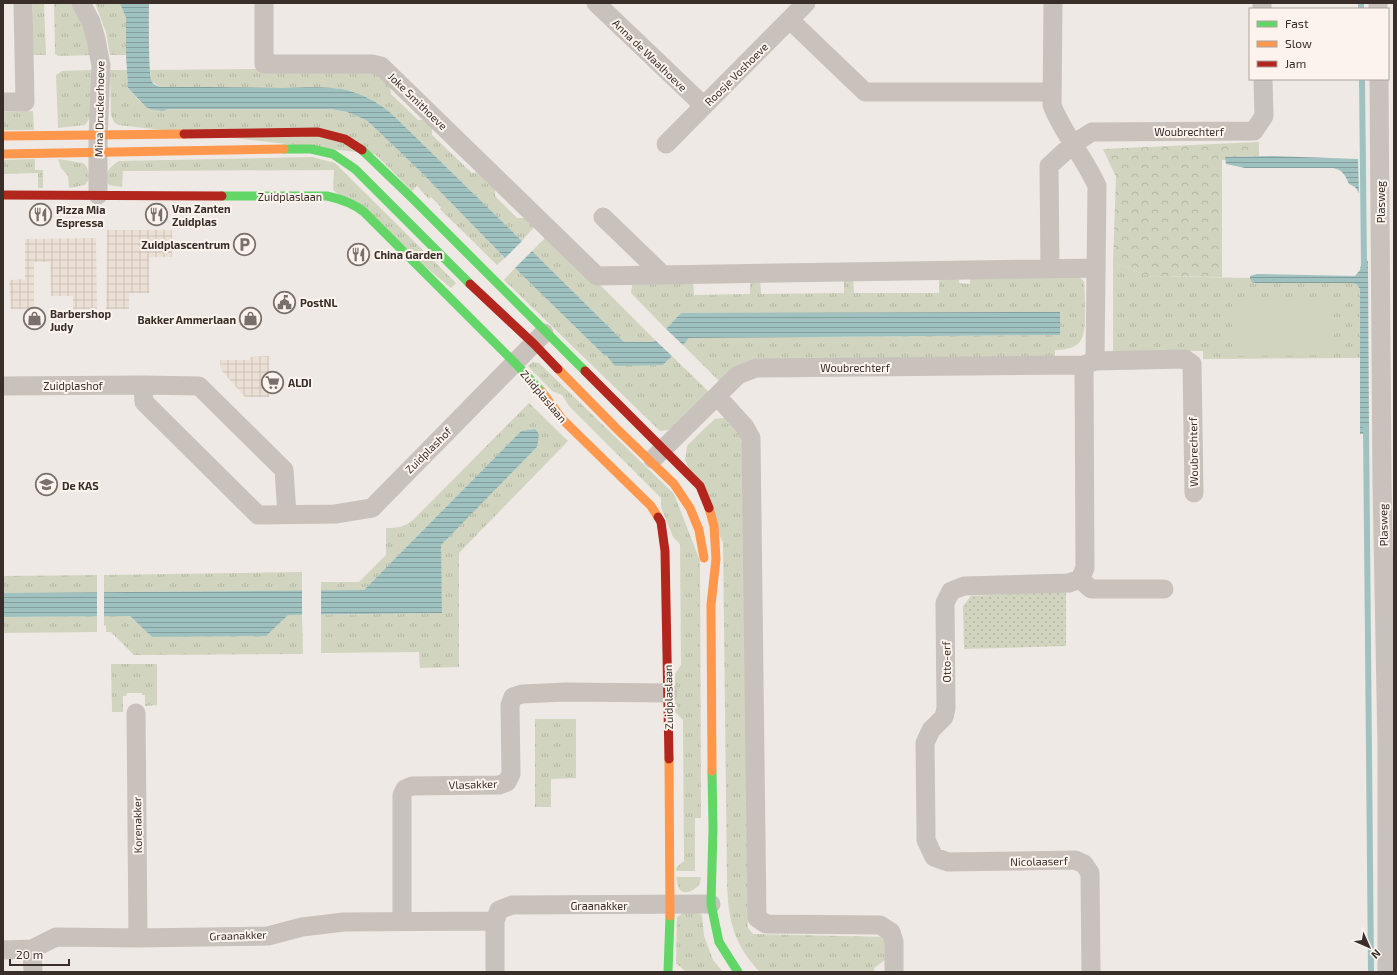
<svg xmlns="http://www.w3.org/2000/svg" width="1397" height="975" font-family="'Exo 2',sans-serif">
<defs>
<pattern id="grass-tufts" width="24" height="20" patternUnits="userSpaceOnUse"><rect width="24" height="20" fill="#d1d4be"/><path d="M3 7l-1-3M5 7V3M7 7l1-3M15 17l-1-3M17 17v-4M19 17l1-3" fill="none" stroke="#b4b6a3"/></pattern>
<pattern id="forest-crowns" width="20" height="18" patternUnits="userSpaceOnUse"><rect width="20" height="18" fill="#d1d4be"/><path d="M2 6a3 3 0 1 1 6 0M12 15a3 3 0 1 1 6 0" fill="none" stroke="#b4b6a3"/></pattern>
<pattern id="park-dots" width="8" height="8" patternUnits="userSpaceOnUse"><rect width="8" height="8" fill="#d1d4be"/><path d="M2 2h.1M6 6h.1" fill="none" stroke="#b4b6a3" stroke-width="1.8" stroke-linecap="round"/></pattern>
<pattern id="plaza-grid" width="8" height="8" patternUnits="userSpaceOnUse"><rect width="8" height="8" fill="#ece0d4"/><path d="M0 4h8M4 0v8" fill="none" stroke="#cbc0b6"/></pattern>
<pattern id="water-rules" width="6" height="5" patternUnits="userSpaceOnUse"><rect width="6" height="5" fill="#9fc2c0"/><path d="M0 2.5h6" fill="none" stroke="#839e9c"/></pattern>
</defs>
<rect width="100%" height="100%" fill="#eee9e4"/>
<path fill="url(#grass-tufts)" d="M33 3H44L46 55H33Z
M54 3H76L92 55 58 56 55 54Z
M95 3H120L126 18V55H110L106 32Z
M258 69 359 72 380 74 390 83 391 94 418 120H428L432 125V135L472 173 480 172 495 187V196L517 218H527L535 226 522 241 394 116C382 105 369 97 353 92 332 85 304 88 283 88 242 87 201 87 160 87L151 81 150 70Z
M92 70 91 116 85 125 58 128 56 75 62 71Z
M110 70H127L128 88C138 101 151 114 168 109H331L347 112 366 120 376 129 420 171 505 258 497 265 440 209 441 207 431 197 429 199 417 186 412 191 375 154 118 125 114 122 111 115Z
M33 111 34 130H3V112Z
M312 157 335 163 456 283 451 288 333 190 334 170 123 171 122 187 109 185C101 175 111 166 119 161Z
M35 159V170H43V188H38V173L3 174V160Z
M58 159 83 163C88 167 89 173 89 179L85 185 69 188 68 176 61 168Z
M545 238 586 271 655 340 653 342H624L532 251Z
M1113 262 1148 276 1250 278V279L1255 283H1351L1356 284 1360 289V358L1203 359V351H1113Z
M515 268 605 356 606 355 611 360 663 365 672 356 709 392 669 430 660 431 504 280Z
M1079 276 1084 282C1085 292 1085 303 1085 313 1085 339 1083 349 1055 350V357L748 361 737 366 720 382 683 345 689 338 1060 335V312L681 313 666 329 631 293 633 280 693 279 694 295 750 294V278H760L761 294 844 293V278H853L854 293H939V277H959V283L970 284V277Z
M533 362 539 363 674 494 700 561 701 818H695V871H676V868L684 861 683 720 675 712V674L681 665 680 544 673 537 661 507V498L569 406 562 395 552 391 528 366Z
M529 403 568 441 459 553V667L420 668 419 652 321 653V615L442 613 440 545 537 447 535 429 521 431 364 590 321 591V582H359L386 555V528C397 528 405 527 413 520Z
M725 418 739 433 743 446 748 928 753 934 888 937 886 959 874 968V972H760C733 944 728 919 727 881L723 543 685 460 687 446 704 429 715 419Z
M302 572V591L104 592V575Z
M97 575V592L3 593V576Z
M288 615H302L303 654 134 655 111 632H106V626L104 625V616H130L152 637Z
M97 616V632L3 633V617Z
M111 664H157V705L145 706V695H142V693H127L126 696H123V712H112Z
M535 719H576V778L551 779V807H535Z
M676 877H701C701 877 700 883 700 883 697 889 686 896 680 890 678 887 677 881 676 877Z
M690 909 702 915 704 936 713 960 723 972H686L676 963 677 917Z"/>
<path fill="url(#forest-crowns)" d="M1259 142V156L1226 157V160H1222V277L1148 276 1113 262 1116 177 1103 149Z"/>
<path fill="url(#park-dots)" d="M1066 591V646L964 649 963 606 971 596Z"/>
<path fill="#d1d4be" d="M1232 297H1334V355L1232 356Z"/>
<path fill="url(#plaza-grid)" d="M107 230H172V257H149V293H129V309H106Z
M96 238 97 309H73V296H51L50 262H34V309H11L9 280 25 279V239Z
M269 356V397H245L221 370 220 360H250V357Z"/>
<path fill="url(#water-rules)" d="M120 3H149C149 14 148 77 152 82 154 85 158 86 160 87 201 87 242 87 283 88 304 88 332 85 353 92 369 97 382 105 394 116L522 241 505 258 420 171 376 129 366 120 347 112 331 109H168L163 111 150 109 146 107 128 88 126 55V18Z
M1273 156 1358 159 1359 193 1355 187 1349 184C1345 175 1343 170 1333 168H1245L1226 164 1225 157Z
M532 251 624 342H653L655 340 672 356 663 365 615 366 606 355 605 356 515 268Z
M1364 258 1368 261 1369 434H1360V289L1356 284 1351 283H1255L1252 282 1250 279V276L1257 274 1355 276 1360 270 1362 259Z
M1060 312V335L689 338 683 345 666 329 681 313Z
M535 429 539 434 537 447 441 545 442 613 288 615 266 636 152 637 130 616 3 617V593L364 590 521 431Z"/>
<path fill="#eee9e4" d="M302 589H321V617H302Z
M97 590H104V618H97Z"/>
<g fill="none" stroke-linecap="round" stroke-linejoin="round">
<path stroke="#9fc2c0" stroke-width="6" d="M1361 3V9
M1362 79 1364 266
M1366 426 1371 972"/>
<path stroke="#c8c1bc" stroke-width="19" d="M81 3 91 22 96 39 101 66 98 139V195
M264 3V64H372L381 66 597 276 1096 268
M596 3 704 106
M1262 3V9
M1378 3V9
M790 20 865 92H1052
M1379 79 1382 483 1387 747V972
M3 102H25L23 3
M666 144 806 3
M603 217 663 275
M1050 268 1049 166 1073 144 1092 132 1254 131 1264 116 1263 79
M1095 361 1185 359 1192 364 1194 493
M1084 365 1085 568 1080 579 1069 583 964 586 951 591 945 603 946 708 944 717 931 730 925 743 926 830V840L934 857 948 862 1075 860 1084 864 1090 873 1091 972
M143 385 199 386 284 470 287 515
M3 386 143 385 144 402 258 515 335 514 372 508 544 333
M717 396 745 427 751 438 757 918 766 924 880 925 891 932 894 942V972
M653 459 738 375 756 368 1084 365 1095 361 1097 186C1085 158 1063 134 1052 105L1053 3
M1080 579 1091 589H1164
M136 713 138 938
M495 921V972
M402 922V795L405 789 412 786 499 785 507 782 511 774 510 705 513 697 522 694 566 692 668 693
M32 949 33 972
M3 950 32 949 56 937 138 938 268 936 302 927 344 922 495 921 499 910 512 905 711 904"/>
<path stroke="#63d668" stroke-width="9" d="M284 149H311L333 154 355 169 470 284
M362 150 410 196 585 371
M222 196H327C341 199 353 203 364 212L515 363 542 392
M712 771 713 829 711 904 719 942 738 972
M668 972 670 916"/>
<path stroke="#ff974d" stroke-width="9" d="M3 136 184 134
M3 154 284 149
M558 369 617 429 674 484 690 508 699 530 704 558
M542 392 562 419 651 506 658 517
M709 508 714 526 716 559 711 605 712 771
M669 759 670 916"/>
<path stroke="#b3261e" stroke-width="9" d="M184 134 318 132 345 139 362 150
M3 195 222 196
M470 284 534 344 558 369
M585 371 700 486 709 508
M658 517 661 522 665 551 669 759"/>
</g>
<defs>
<symbol id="restaurant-ring" viewBox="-11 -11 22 22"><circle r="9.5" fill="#fbf3ec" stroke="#796f6b" stroke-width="1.5"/><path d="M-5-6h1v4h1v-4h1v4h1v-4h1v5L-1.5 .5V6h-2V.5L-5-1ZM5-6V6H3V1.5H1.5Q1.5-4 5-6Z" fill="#796f6b"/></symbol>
<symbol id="parking-ring" viewBox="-11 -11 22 22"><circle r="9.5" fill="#fbf3ec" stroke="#796f6b" stroke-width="1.5"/><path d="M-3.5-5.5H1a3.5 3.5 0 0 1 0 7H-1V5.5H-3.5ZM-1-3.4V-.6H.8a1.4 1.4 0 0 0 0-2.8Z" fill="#796f6b"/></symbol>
<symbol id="civic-ring" viewBox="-11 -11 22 22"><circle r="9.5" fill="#fbf3ec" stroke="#796f6b" stroke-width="1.5"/><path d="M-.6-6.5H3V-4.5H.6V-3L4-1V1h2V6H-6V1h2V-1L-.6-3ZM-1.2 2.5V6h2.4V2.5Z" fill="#796f6b"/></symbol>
<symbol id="shop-ring" viewBox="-11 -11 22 22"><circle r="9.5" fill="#fbf3ec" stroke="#796f6b" stroke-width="1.5"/><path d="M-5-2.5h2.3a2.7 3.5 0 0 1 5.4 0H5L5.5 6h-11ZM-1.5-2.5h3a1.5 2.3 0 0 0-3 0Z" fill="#796f6b"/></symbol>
<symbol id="supermarket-ring" viewBox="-11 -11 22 22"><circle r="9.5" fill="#fbf3ec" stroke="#796f6b" stroke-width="1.5"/><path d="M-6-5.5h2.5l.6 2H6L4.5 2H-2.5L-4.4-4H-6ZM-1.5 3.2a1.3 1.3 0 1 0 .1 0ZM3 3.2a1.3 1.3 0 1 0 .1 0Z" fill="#796f6b"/></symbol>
<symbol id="school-ring" viewBox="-11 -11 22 22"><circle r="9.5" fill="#fbf3ec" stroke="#796f6b" stroke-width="1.5"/><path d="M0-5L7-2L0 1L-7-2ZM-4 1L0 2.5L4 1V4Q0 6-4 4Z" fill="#796f6b"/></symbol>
</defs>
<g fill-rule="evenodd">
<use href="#restaurant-ring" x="144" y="202" width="25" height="25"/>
<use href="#restaurant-ring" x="28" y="202" width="25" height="25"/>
<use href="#parking-ring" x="232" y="232" width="25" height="25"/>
<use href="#restaurant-ring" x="346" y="242" width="25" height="25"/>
<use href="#civic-ring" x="272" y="290" width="25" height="25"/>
<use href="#shop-ring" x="22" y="306" width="25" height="25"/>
<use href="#shop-ring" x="238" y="306" width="25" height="25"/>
<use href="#supermarket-ring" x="260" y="370" width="25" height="25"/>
<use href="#school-ring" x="34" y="472" width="25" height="25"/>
</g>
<g text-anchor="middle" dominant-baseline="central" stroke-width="4" stroke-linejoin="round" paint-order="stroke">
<g font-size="11" fill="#3a2e2a" stroke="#fbf3ec">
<text transform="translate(650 55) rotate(44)">Anna de Waalhoeve</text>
<text transform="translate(736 74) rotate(-45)">Roosje Voshoeve</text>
<text transform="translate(418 101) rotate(44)">Joke Smithoeve</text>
<text transform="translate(99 109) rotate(-89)">Mina Druckerhoeve</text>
<text x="1189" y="131">Woubrechterf</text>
<text x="290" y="196">Zuidplaslaan</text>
<text transform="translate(1380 202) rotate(-90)">Plasweg</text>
<text x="855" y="367">Woubrechterf</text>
<text x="73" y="385">Zuidplashof</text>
<text transform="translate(544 396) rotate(50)">Zuidplaslaan</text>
<text transform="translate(428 450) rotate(-45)">Zuidplashof</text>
<text transform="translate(1193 452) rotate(-91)">Woubrechterf</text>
<text transform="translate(1383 525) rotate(-91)">Plasweg</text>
<text transform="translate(946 662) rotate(-91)">Otto-erf</text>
<text transform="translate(668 697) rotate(-91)">Zuidplaslaan</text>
<text transform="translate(473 784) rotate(-2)">Vlasakker</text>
<text transform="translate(137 825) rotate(-91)">Korenakker</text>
<text transform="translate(1039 861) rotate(-1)">Nicolaaserf</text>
<text x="599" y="905">Graanakker</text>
<text transform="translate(238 935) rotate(-2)">Graanakker</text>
</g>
<g font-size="11" font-weight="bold" fill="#3a2e2a" stroke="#fbf3ec" text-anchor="start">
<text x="172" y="208">Van Zanten<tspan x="172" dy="13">Zuidplas</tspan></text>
<text x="56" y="209">Pizza Mia<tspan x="56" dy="13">Espressa</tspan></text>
<text x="230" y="244" text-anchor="end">Zuidplascentrum</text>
<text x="374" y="254">China Garden</text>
<text x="300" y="302">PostNL</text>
<text x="50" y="313">Barbershop<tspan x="50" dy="13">Judy</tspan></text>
<text x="236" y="319" text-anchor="end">Bakker Ammerlaan</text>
<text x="288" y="382">ALDI</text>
<text x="62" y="485">De KAS</text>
</g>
</g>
<rect width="1397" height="975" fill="none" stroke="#3a2e2a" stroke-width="8"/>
<rect x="1249" y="8" width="140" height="72" fill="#fbf3ec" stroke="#aea49e"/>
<rect x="1257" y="21" width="20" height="6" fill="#63d668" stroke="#aea49e"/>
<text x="1285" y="28" font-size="12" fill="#3a2e2a">Fast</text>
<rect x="1257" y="41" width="20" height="6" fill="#ff974d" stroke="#aea49e"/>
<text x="1285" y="48" font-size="12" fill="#3a2e2a">Slow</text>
<rect x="1257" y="61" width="20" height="6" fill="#b3261e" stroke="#aea49e"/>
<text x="1285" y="68" font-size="12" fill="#3a2e2a">Jam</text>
<g transform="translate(1369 947) rotate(135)" stroke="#fbf3ec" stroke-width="3" paint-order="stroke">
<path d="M0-3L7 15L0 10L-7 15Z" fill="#3a2e2a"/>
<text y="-6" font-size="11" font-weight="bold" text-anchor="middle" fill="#3a2e2a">N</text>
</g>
<path d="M10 959v6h59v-6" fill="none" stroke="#3a2e2a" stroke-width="2"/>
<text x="16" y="959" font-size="12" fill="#3a2e2a" stroke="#fbf3ec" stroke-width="3" paint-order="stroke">20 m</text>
</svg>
